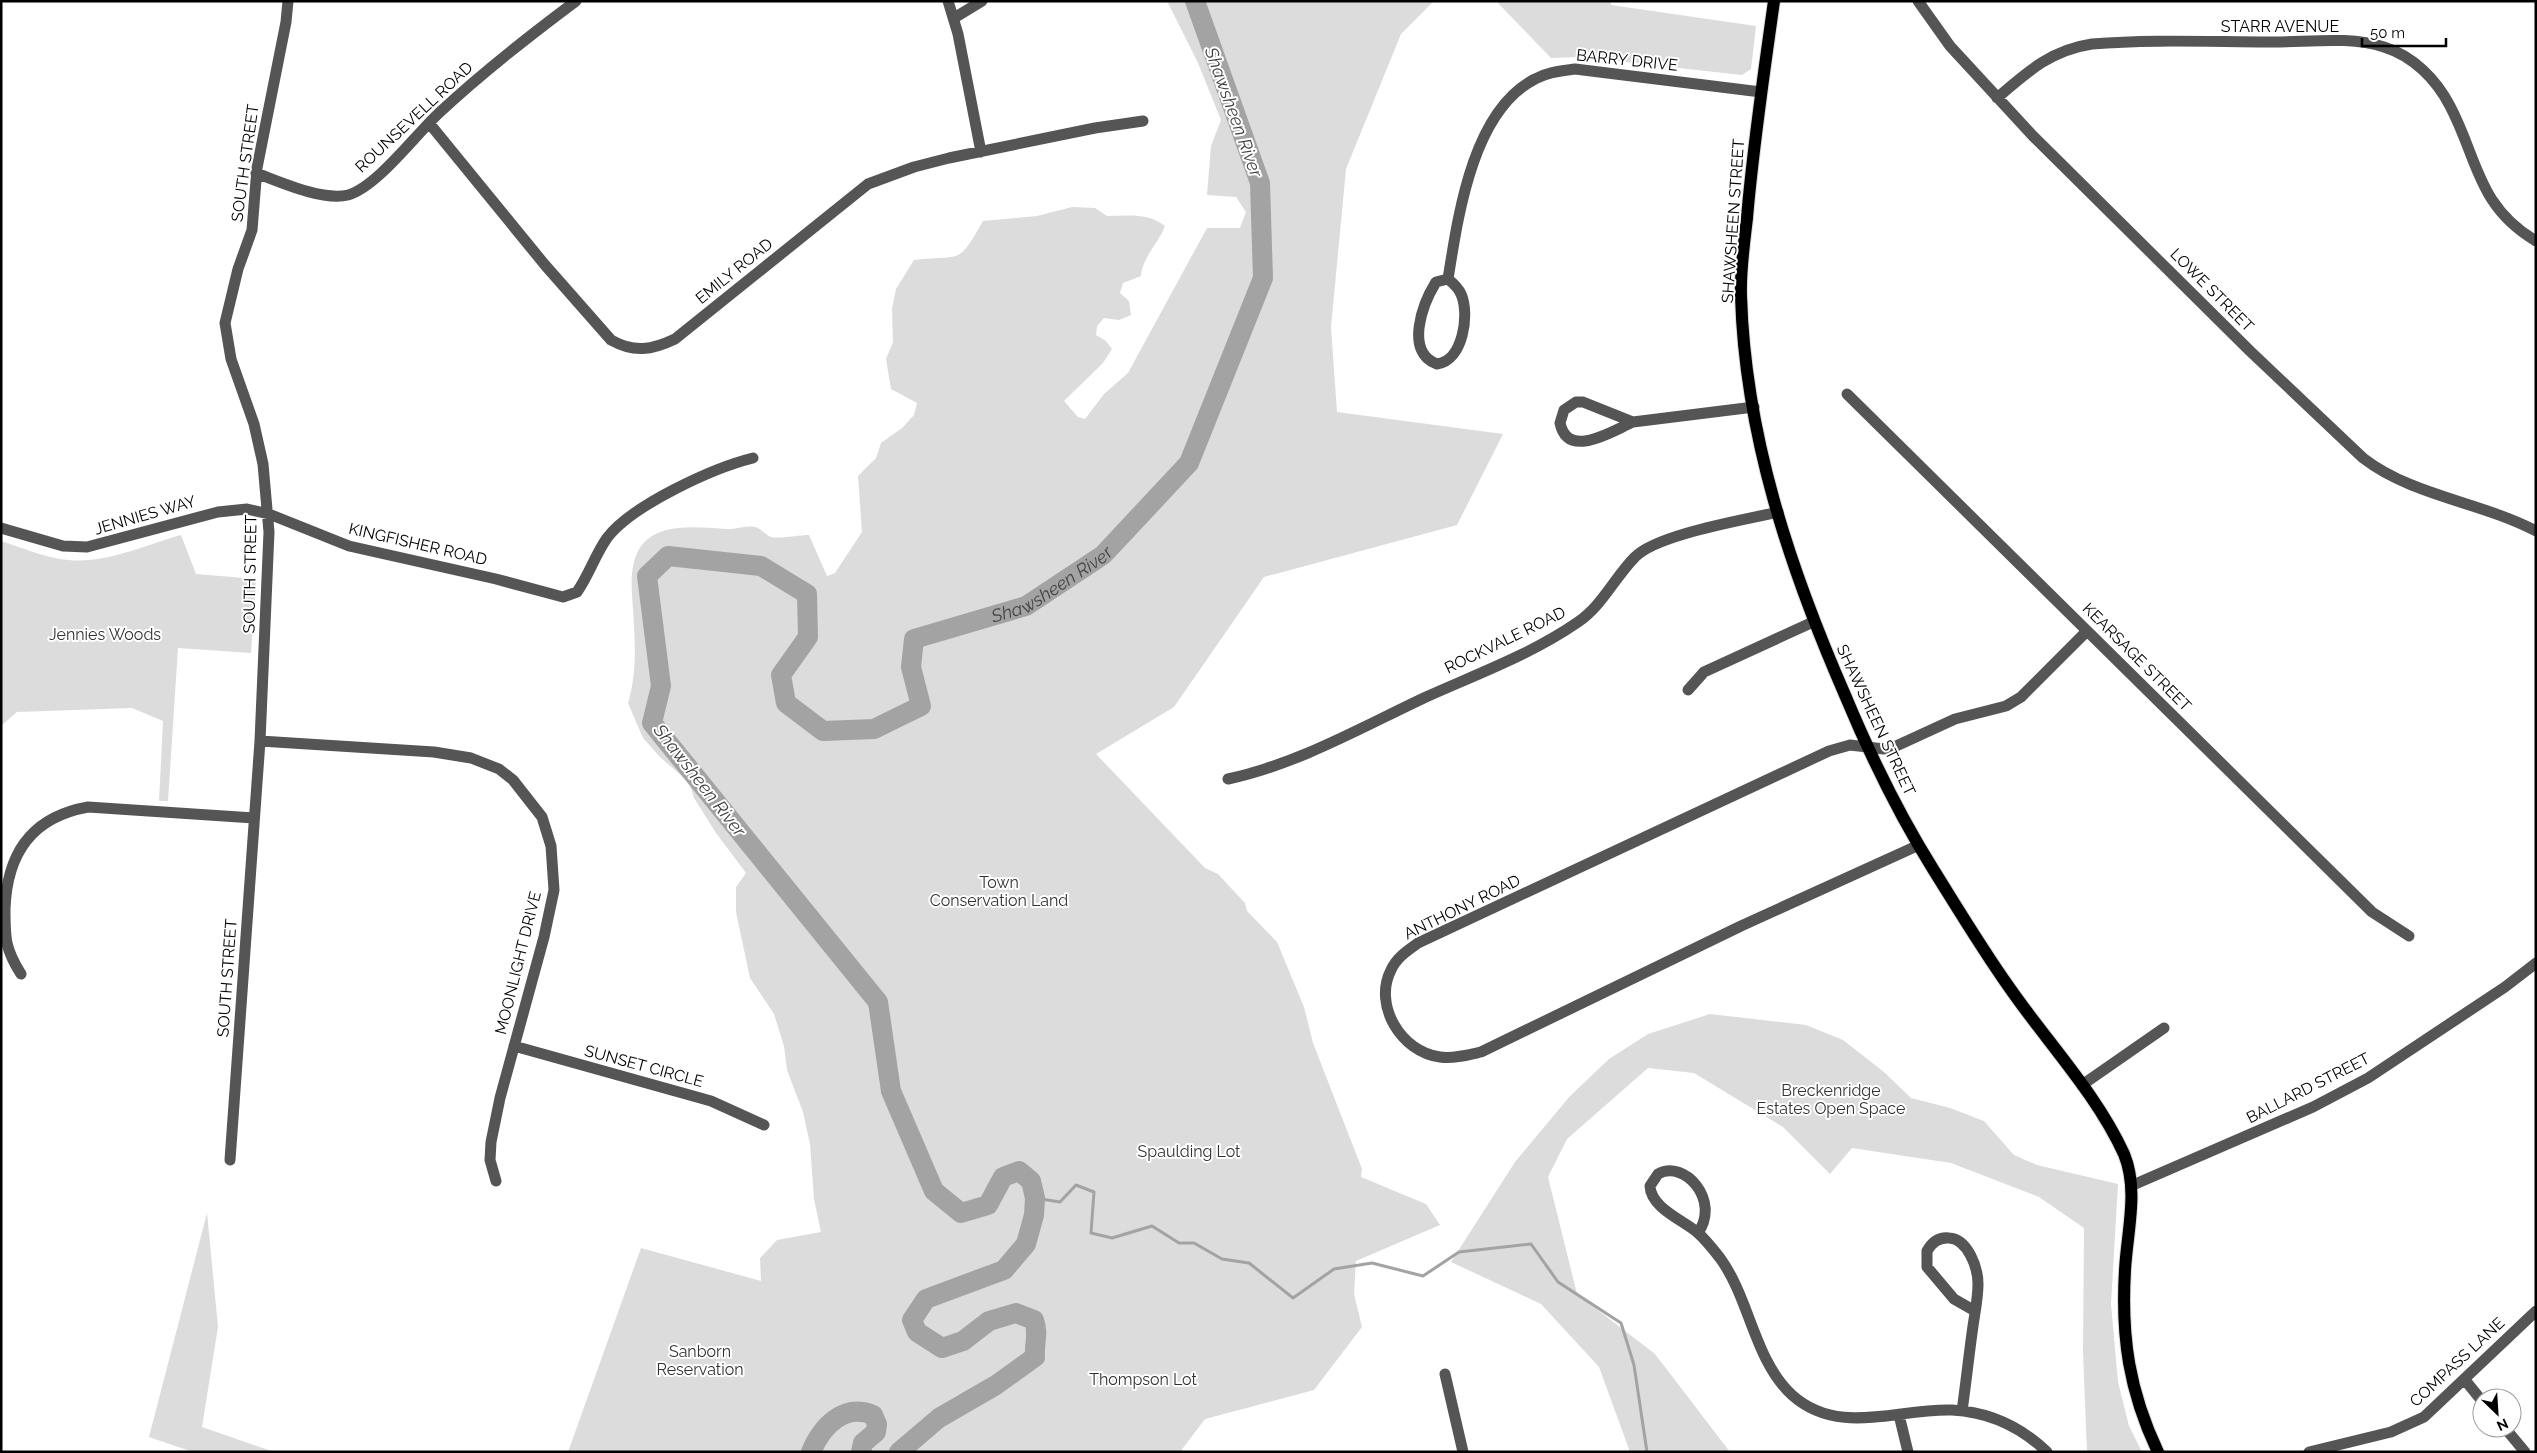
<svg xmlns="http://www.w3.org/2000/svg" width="2537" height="1453" font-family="Raleway,sans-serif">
<rect width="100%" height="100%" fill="#fff"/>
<path fill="#dcdcdc" d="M1167 1H1434L1401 34 1346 169 1331 327 1337 412 1503 434 1457 525 1264 577 1174 707 1096 754 1205 868 1218 874 1245 903 1247 911 1277 942 1304 1007 1313 1043 1362 1169 1361 1177 1426 1204 1440 1225 1356 1261 1354 1294 1362 1327 1314 1390 1205 1419 1180 1452H568L641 1248 761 1281 760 1258 777 1240 821 1232 814 1199 810 1144 803 1112 787 1070 784 1046 774 1014 750 978 736 912V887L746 873 716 833 694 798 689 782 661 758 643 738 628 703C639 667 634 631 632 594 627 525 670 524 725 529 735 530 745 525 755 527 761 528 765 535 771 537 778 539 800 535 809 535L827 576 835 573 862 532 858 476 876 458 881 443 902 428 914 415 917 403 891 389 886 359 893 342 892 309 896 289 914 260C962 254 957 267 983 221L1037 216 1072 207 1095 208 1107 216C1128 216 1147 212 1165 226 1158 244 1142 258 1141 276L1123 283 1120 293 1129 301 1131 315 1119 320 1104 318 1097 326 1096 335 1106 341 1112 349 1103 363 1064 401 1078 417 1085 419 1104 394 1128 373 1207 228H1240L1246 212 1236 197 1207 195 1211 146 1221 120 1198 63Z
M1496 1H1611V5L1756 26 1751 69 1742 75 1580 57 1551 58Z
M181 535 196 574 256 579 251 653 178 648 168 801H159L163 721 132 708 17 712 1 726V541C23 548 46 558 68 560 106 564 145 545 181 535Z
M1710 1014 1806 1025 1843 1040 1884 1072 1911 1098 1950 1108 1984 1121 2014 1155 2037 1165 2118 1184 2111 1304 2118 1382 2129 1426 2142 1452H2087L2083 1352 2084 1228 2039 1197 1951 1163 1852 1148 1830 1174 1783 1127 1694 1073 1648 1068 1567 1139 1548 1177 1577 1294 1655 1354 1730 1452H1630L1599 1367 1541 1304 1451 1262 1515 1162 1570 1096 1609 1059 1648 1034Z
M207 1213 218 1327 202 1427 274 1452H193L149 1437Z"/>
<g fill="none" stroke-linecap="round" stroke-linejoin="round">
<path stroke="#a3a3a3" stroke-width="3" d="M1035 1198 1060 1202 1076 1185 1094 1192 1091 1233 1112 1238 1152 1226 1179 1243H1194L1222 1259 1249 1263 1293 1298 1334 1269 1372 1263 1423 1276 1459 1252 1531 1244 1558 1282 1621 1323 1634 1365 1647 1452"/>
<g stroke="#a3a3a3" stroke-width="20">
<path d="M811 1452C822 1426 844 1403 873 1415L877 1424 876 1432 863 1443 861 1452"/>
<path id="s1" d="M899 1452 939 1418 996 1385 1035 1357C1034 1342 1039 1334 1034 1320L1016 1313 989 1321 963 1341 942 1348 917 1332 912 1320 926 1299 1004 1270 1026 1244 1034 1215 1035 1198 1031 1181 1019 1171 1003 1177 988 1205 961 1213 934 1191 891 1091 878 1002 652 723 661 686 647 576 668 556 761 566 807 594 808 637 781 675 786 703 823 731 874 729 921 706 911 667 914 639 1026 606 1103 555 1189 463 1263 278 1260 183 1195 1"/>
</g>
<defs>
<path id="major" d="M1774 1C1764 73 1753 146 1747 218 1744 244 1740 271 1741 296 1745 435 1790 569 1845 695 1870 755 1898 813 1933 869 1958 909 1982 949 2009 987 2047 1042 2096 1093 2124 1154 2139 1190 2127 1232 2125 1270 2121 1337 2129 1391 2158 1452"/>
</defs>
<use href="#major" stroke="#dbdbdb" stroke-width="14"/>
<path stroke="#555" stroke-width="11" d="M948 1 958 34 981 152
M1918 1 1950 46 2033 136 2250 351 2363 458C2412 496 2481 502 2536 531
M954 18 982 1
M1997 98C2027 72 2051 50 2092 44 2152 39 2214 42 2274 42 2309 42 2351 36 2384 47 2413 56 2436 79 2450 106 2478 159 2477 206 2536 241
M429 123 545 265 611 340C634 353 652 350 675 339L868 184 914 167 949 158 1095 128 1143 121
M256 173C280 182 322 201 348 195 377 187 416 134 440 112 483 72 529 36 576 1
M1448 279C1453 283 1458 287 1461 294 1470 314 1463 361 1437 364 1404 352 1423 303 1436 282L1448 279C1458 217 1472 111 1535 79 1548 72 1561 71 1575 69L1761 92
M1847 394 2372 912 2409 936
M1633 422C1612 431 1568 460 1560 423L1564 410 1576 402H1583L1633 422 1754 407
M1 528 63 546 87 547 218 512 247 509 269 514 349 546 496 579 563 597 577 592C589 575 595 555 607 538 632 505 713 468 753 458
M1688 690 1704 672 1813 622
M260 741 434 752 471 758 499 769 513 780 542 817 551 846 554 890 544 937 500 1098 491 1142 490 1160 496 1181
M1228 779C1298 764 1362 727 1426 697 1477 674 1532 654 1578 622 1602 606 1615 577 1635 557 1657 534 1745 520 1778 512
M1919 845 1741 926 1481 1052C1468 1055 1453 1059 1440 1057 1401 1052 1373 1005 1391 970 1396 958 1408 950 1418 943L1829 751 1850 745 1884 749 1894 747 1955 719 2006 706 2021 697 2087 631
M21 974C5 949 5 938 5 909 7 853 32 817 88 807L254 818
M514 1046 711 1101 764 1125
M2082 1085 2164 1028
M230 1160 260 741 269 532 263 464 254 424 231 359 225 323 238 269 252 230 257 168 286 22 288 1
M2133 1185 2313 1107 2368 1078 2505 987 2536 963
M1698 1233C1721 1200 1684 1159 1658 1174L1650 1186C1651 1208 1683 1220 1697 1232 1706 1240 1713 1249 1720 1258 1750 1299 1754 1360 1792 1395 1839 1437 1897 1408 1952 1410 1990 1412 2020 1426 2047 1452
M1445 1374 1463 1452
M2465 1380 2482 1401
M1962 1411C1966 1383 1969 1354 1973 1326 1975 1312 1978 1298 1978 1284 1978 1268 1968 1239 1949 1238 1939 1237 1932 1242 1927 1251V1267L1954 1299 1975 1311
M1899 1415 1908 1452
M2505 1428 2525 1452
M2309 1452 2391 1432 2424 1417 2536 1311"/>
<use href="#major" stroke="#000" stroke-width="12"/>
</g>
<g text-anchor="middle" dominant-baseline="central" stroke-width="4" stroke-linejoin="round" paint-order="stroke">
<g font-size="16" fill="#000" stroke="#fff">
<text x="2280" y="26">STARR AVENUE</text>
<text transform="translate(1627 60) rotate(6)">BARRY DRIVE</text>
<text transform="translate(414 117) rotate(-43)">ROUNSEVELL ROAD</text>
<text transform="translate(245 163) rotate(-82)">SOUTH STREET</text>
<text transform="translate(1733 221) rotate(-86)">SHAWSHEEN STREET</text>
<text transform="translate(734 271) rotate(-39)">EMILY ROAD</text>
<text transform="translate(2212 290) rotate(45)">LOWE STREET</text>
<text transform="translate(145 515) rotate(-16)">JENNIES WAY</text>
<text transform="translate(418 544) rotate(13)">KINGFISHER ROAD</text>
<text transform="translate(250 574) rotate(-89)">SOUTH STREET</text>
<text transform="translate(1505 640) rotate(-26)">ROCKVALE ROAD</text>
<text transform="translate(2137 657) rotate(45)">KEARSAGE STREET</text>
<text transform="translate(1876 720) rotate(65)">SHAWSHEEN STREET</text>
<text transform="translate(1462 907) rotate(-26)">ANTHONY ROAD</text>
<text transform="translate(518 963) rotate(-76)">MOONLIGHT DRIVE</text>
<text transform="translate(227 978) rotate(-86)">SOUTH STREET</text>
<text transform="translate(644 1066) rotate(15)">SUNSET CIRCLE</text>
<text transform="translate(2308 1088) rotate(-27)">BALLARD STREET</text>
<text transform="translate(2457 1362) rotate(-43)">COMPASS LANE</text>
</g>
<g font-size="16" fill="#333" stroke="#fff">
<text x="105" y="634">Jennies Woods</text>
<text x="999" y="882">Town<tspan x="999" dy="18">Conservation Land</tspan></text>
<text x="1831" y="1090">Breckenridge<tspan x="1831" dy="18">Estates Open Space</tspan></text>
<text x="1189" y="1151">Spaulding Lot</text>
<text x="700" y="1351">Sanborn<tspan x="700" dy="18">Reservation</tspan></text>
<text x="1143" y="1379">Thompson Lot</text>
</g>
<g font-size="18" font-style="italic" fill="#444" stroke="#fff">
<text transform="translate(1234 112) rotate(70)">Shawsheen River</text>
<text stroke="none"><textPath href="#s1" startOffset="2052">Shawsheen River</textPath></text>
<text transform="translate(700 780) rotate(52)">Shawsheen River</text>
</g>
</g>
<rect width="2537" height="1453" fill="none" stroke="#000000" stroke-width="5"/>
<g transform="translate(2497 1413) rotate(155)"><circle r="24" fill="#ffffff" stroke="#999999"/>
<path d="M0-4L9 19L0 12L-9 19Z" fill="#000000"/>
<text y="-8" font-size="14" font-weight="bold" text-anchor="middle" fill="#000000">N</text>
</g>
<path d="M2362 38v8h84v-8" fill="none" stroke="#000000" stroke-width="2.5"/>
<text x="2370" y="38" font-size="15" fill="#000000" stroke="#ffffff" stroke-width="4" paint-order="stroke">50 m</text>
</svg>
